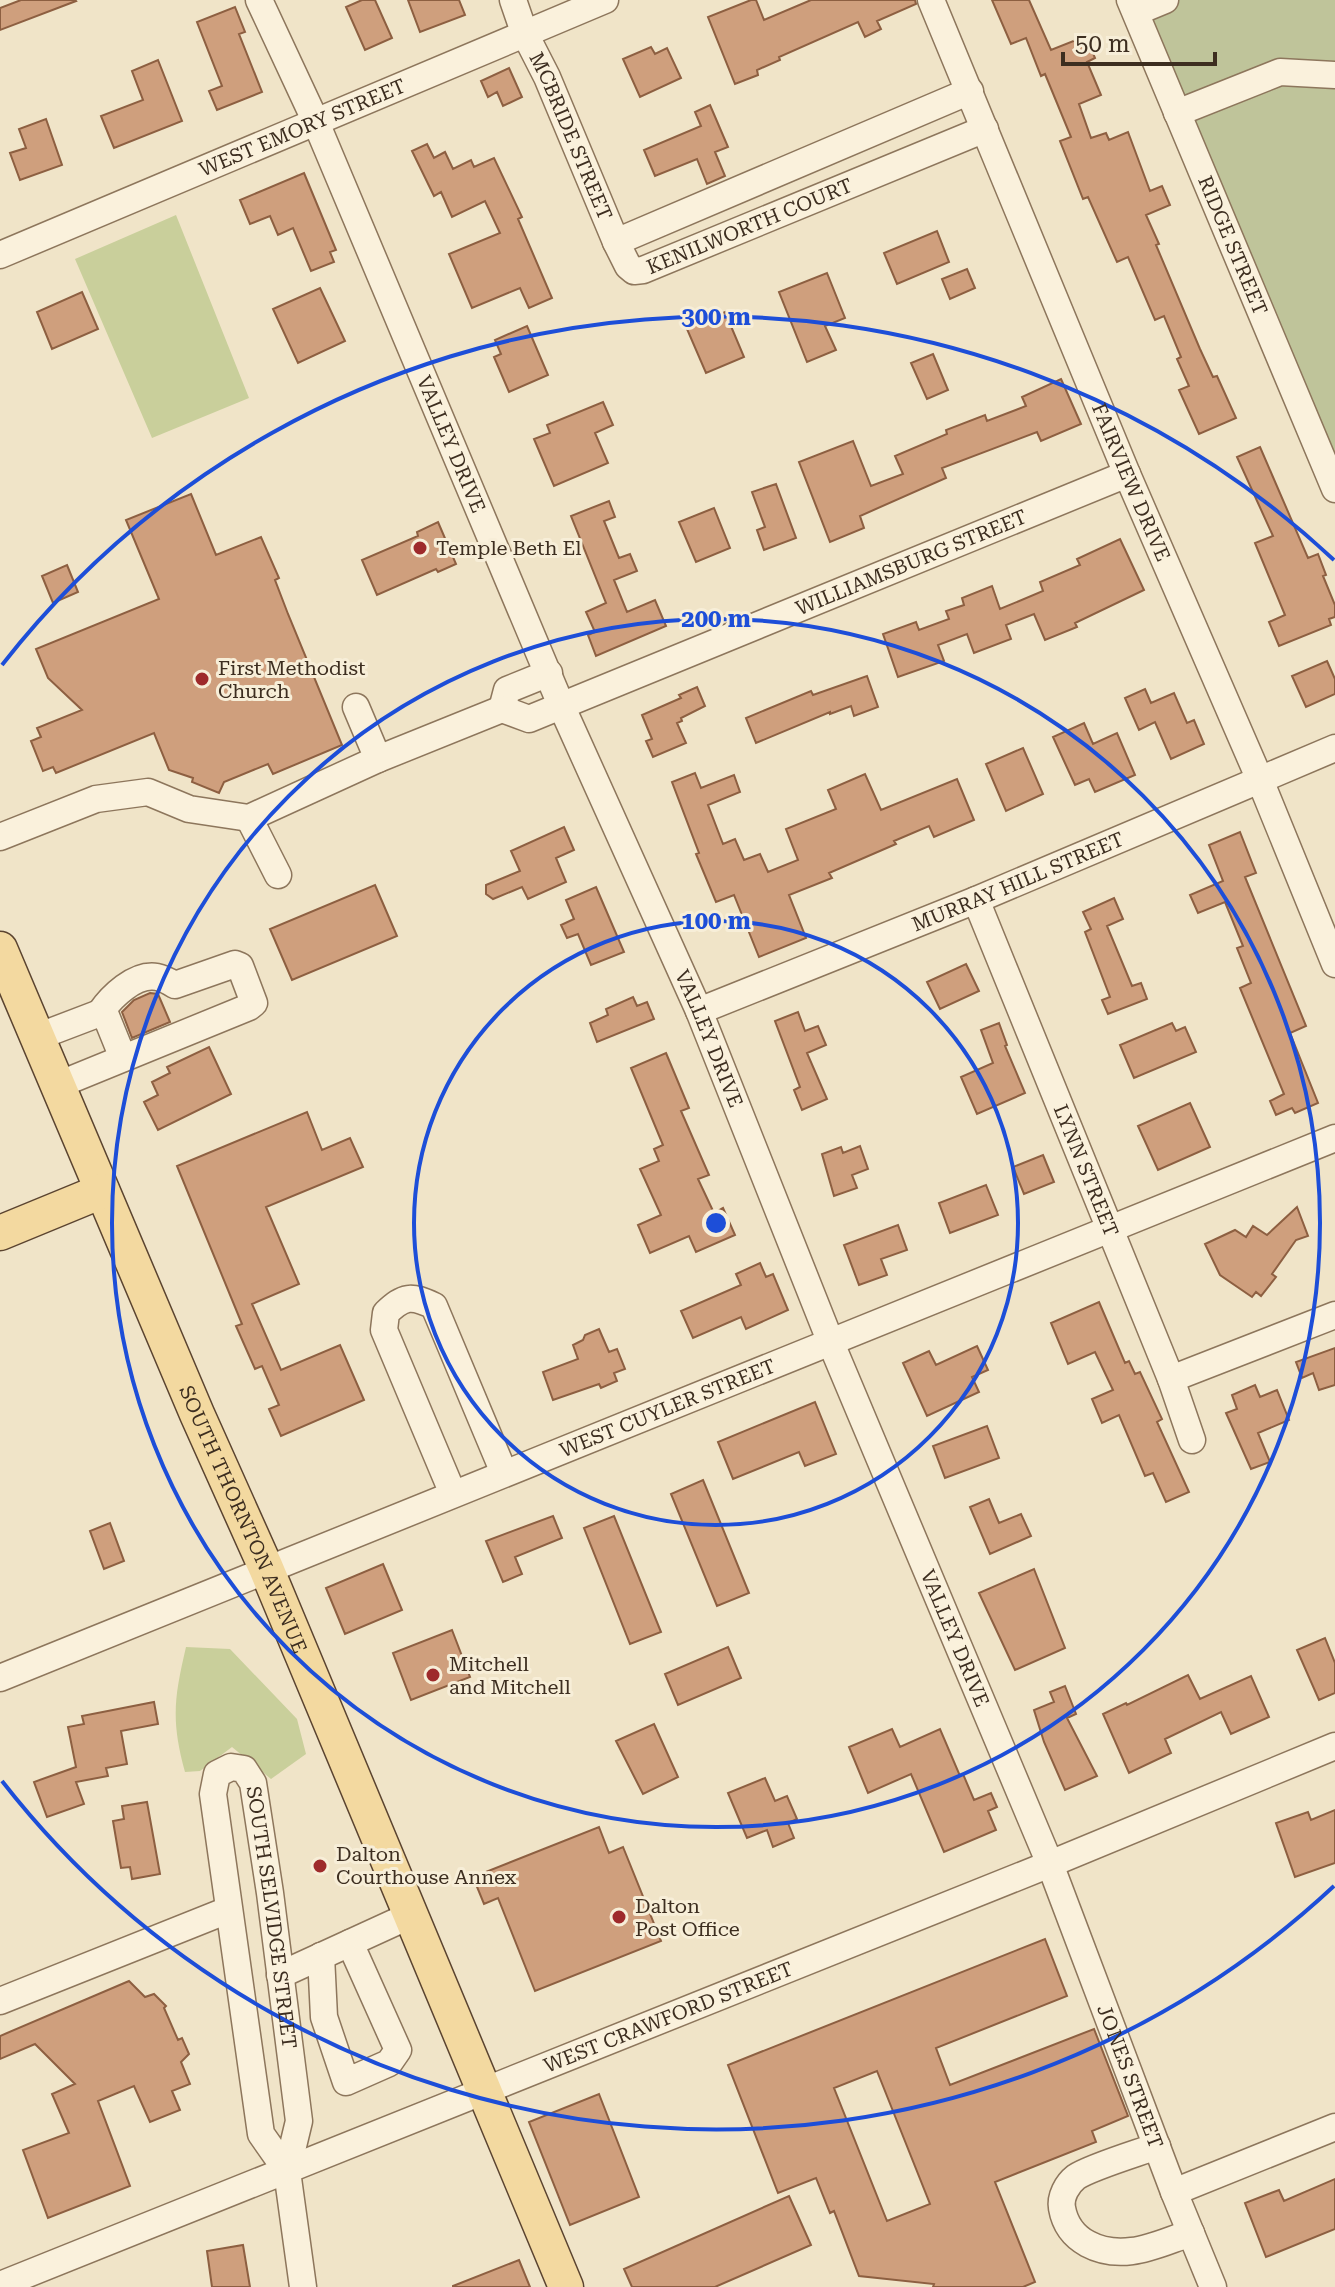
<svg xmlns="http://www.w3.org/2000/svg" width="1335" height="2287" font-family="'Roboto Serif',serif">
<rect width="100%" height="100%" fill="#f0e4c8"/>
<path fill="#c9cf9b" d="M176 215 249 398 152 438 75 259Z
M186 1647 230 1649 297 1719 306 1754 271 1779 232 1747 200 1771 185 1772C171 1721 174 1698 186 1647Z"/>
<path fill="#bfc49a" d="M1141 0H1335V459Z"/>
<path fill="#cf9f7d" stroke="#8d5f41" stroke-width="2" fill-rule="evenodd" d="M21 0H75L76 1 0 30V8Z
M362 0H375L392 38 365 50 346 7Z
M408 0H459L465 15 420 32Z
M751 0H756L764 20 811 0H915L916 4 877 21 881 29 865 37 858 22 779 57 780 60 757 70 758 75 735 84 708 17Z
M992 0H1029L1051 50 1086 36 1095 58 1087 62 1101 95 1079 104 1091 138 1106 133 1109 140 1128 132 1150 191 1162 186 1170 205 1146 215 1159 244 1156 245 1200 349 1213 377 1217 376 1236 418 1199 434 1179 390 1189 386 1177 359 1181 357 1164 316 1155 320 1128 257 1117 262 1088 197 1083 199 1060 141 1071 137 1045 74 1041 76 1026 38 1011 44Z
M235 7 245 32 239 34 262 92 217 110 209 91 222 86 197 22Z
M651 47 655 54 667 48 681 78 640 97 623 59Z
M158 60 182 121 114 148 101 116 143 100 132 71Z
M509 68 522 97 503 106 497 92 488 97 481 81Z
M710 105 728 147 715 152 725 176 707 184 697 159 655 176 644 150 701 126 695 112Z
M46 119 62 165 20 180 10 153 26 148 19 129Z
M427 144 434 158 445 152 453 169 471 160 474 167 494 158 522 217 518 219 552 298 529 308 520 288 472 308 449 254 500 233 485 201 452 217 441 192 434 196 412 151Z
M304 173 336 250 330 252 334 262 311 271 293 228 278 235 270 216 250 224 240 200Z
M937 231 949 262 897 284 884 253Z
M967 269 975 288 950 299 942 279Z
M827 273 845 318 825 326 836 350 807 362 779 292Z
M320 288 345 341 298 363 273 309Z
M82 292 98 329 52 349 37 312Z
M725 312 744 357 706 373 687 329Z
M527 326 548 375 509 392 494 357 501 354 495 340Z
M933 354 948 390 927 399 911 363Z
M1061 379 1081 424 1041 441 1037 432 942 468 946 478 860 516 864 528 830 542 799 462 853 441 871 486 903 474 895 456 947 434 946 430 985 415 987 421 1026 406 1022 397Z
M603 402 613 425 595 433 608 463 554 486 534 439 550 433 547 425Z
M1260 447 1308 558 1318 554 1326 575 1323 576 1335 605V617L1329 619 1331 625 1279 646 1269 622 1285 615 1255 543 1273 536 1237 457Z
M776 484 796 538 764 550 757 530 765 527 752 492Z
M191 494 216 555 261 537 279 578 275 580 288 614 342 745 273 774 268 764 224 782 219 793 192 782 193 778 169 770 154 733 56 773 53 767 43 771 31 741 41 737 37 728 82 710 48 678 36 649 159 599 126 520Z
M609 501 615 517 604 521 619 558 630 554 637 571 614 580 627 612 655 600 666 626 596 656 588 635 595 632 586 612 606 603 571 516Z
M714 508 730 548 696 562 679 522Z
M438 522 456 564 438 572 436 569 377 595 362 560 418 536 417 532Z
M1120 539 1144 590 1075 623 1077 627 1045 640 1034 614 1006 625 1011 639 974 653 967 634 938 645 944 661 898 677 883 634 916 622 919 630 949 619 946 611 964 605 962 598 992 586 1000 609 1043 591 1040 582 1080 565 1077 559Z
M67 565 78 592 53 603 42 576Z
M1327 661 1335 679V694L1306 707 1292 676Z
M867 676 878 707 854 716 851 706 830 714V712L756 743 746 718 811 691 813 695Z
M697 687 705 706 681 718 682 721 677 723 686 743 653 757 646 741 652 739 642 715 681 698 679 695Z
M1145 689 1151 703 1174 693 1187 723 1194 720 1204 744 1171 759 1155 722 1139 730 1125 698Z
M1084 723 1093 744 1117 733 1135 775 1095 792 1089 779 1075 785 1053 737Z
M1023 748 1043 794 1006 811 986 764Z
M695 773 701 788 734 775 740 792 708 805 723 844 735 839 744 860 760 854 768 872 798 860 786 829 836 809 828 790 865 774 881 810 957 779 974 820 934 837 929 826 894 841 896 844 829 873 832 878 789 895 806 938 759 957 734 895 716 902 696 854 699 853 672 782Z
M564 827 574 850 556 858 566 882 528 899 522 887 493 899 486 894V885L520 871 511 851Z
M1240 832 1256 873 1245 877 1306 1026 1290 1033 1318 1103 1295 1113 1292 1108 1276 1115 1270 1101 1284 1094 1240 988 1251 983 1237 948 1243 946 1225 902 1198 913 1190 895 1223 881 1209 845Z
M375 885 397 936 292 980 270 929Z
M596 887 624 952 591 965 578 934 567 938 561 925 574 919 566 900Z
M1114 898 1123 919 1107 926 1132 986 1141 983 1147 999 1108 1014 1102 1000 1110 997 1085 932 1091 929 1083 912Z
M966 964 979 991 940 1009 927 982Z
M150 993 158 994 170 1022 132 1038 122 1012 134 1000Z
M633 997 637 1006 647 1002 654 1019 597 1042 590 1023 608 1015 606 1009Z
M798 1012 805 1031 818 1026 826 1045 807 1053 827 1099 802 1110 794 1090 800 1087 775 1021Z
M999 1023 1007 1045 1005 1046 1025 1093 977 1114 961 1077 993 1063 981 1030Z
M1172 1023 1176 1031 1185 1027 1196 1052 1134 1078 1120 1045Z
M209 1047 231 1094 158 1130 144 1102 158 1095 152 1082 170 1073 167 1067Z
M666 1053 689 1108 681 1111 709 1175 698 1179 714 1213 723 1208 735 1235 696 1252 689 1236 650 1253 638 1225 661 1215 640 1169 659 1161 654 1149 663 1145 631 1068Z
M1190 1103 1210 1147 1158 1170 1138 1126Z
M307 1112 322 1150 350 1138 363 1167 266 1207 299 1284 252 1304 281 1370 340 1345 364 1400 281 1436 269 1409 279 1405 262 1366 255 1369 236 1326 242 1324 177 1166Z
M860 1146 868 1169 852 1175 857 1188 834 1196 822 1154 841 1147 843 1153Z
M1043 1155 1054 1182 1024 1194 1013 1167Z
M986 1185 998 1215 950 1233 939 1203Z
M1297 1207 1308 1236 1296 1240 1272 1274 1276 1277 1261 1296 1256 1292 1252 1297 1220 1275 1205 1244 1235 1230 1246 1237 1253 1226 1267 1235Z
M898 1225 907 1250 881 1259 887 1275 859 1285 844 1245Z
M760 1263 766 1277 773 1274 788 1310 746 1329 741 1317 693 1338 681 1311 741 1285 736 1274Z
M1099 1302 1125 1363 1129 1361 1135 1374 1140 1372 1162 1419 1157 1422 1189 1492 1166 1502 1153 1473 1145 1476 1119 1415 1102 1423 1092 1399 1113 1390 1095 1352 1068 1364 1051 1323Z
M599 1329 609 1352 617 1349 625 1369 614 1373 617 1381 601 1388 599 1384 553 1400 543 1372 578 1359 573 1345 583 1340 585 1335Z
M977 1346 988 1370 972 1377 979 1392 927 1416 903 1363 929 1351 936 1365Z
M1335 1348V1385L1319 1390 1313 1373 1302 1378 1296 1362Z
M1255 1385 1260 1397 1277 1390 1289 1420 1258 1433 1270 1462 1251 1469 1226 1413 1237 1409 1232 1395Z
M815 1402 836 1454 805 1466 799 1452 733 1479 718 1442Z
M987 1426 999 1458 945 1478 933 1446Z
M703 1480 749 1593 717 1606 671 1494Z
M989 1499 999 1523 1021 1514 1031 1536 990 1554 970 1507Z
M553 1516 562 1538 515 1557 522 1574 503 1582 486 1541Z
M614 1516 661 1632 630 1644 584 1528Z
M110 1523 124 1561 104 1569 90 1531Z
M383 1564 402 1610 345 1634 326 1588Z
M1034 1569 1065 1648 1015 1670 979 1593Z
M452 1630 470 1677 411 1700 393 1653Z
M1325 1638 1335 1663V1693L1319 1700 1297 1650Z
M728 1647 741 1678 678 1705 665 1674Z
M1188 1675 1200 1699 1251 1676 1269 1717 1231 1734 1221 1712 1165 1739 1171 1753 1129 1773 1103 1714 1126 1703 1127 1705Z
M1065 1686 1076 1714 1067 1718 1097 1776 1065 1790 1044 1742 1034 1710 1054 1702 1050 1692Z
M154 1702 158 1724 121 1731 127 1764 106 1768 108 1776 76 1782 84 1804 47 1817 34 1782 76 1767 68 1727 84 1724 82 1716Z
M654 1724 678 1777 643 1794 616 1741Z
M892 1729 900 1747 940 1729 960 1776 963 1774 974 1800 991 1793 997 1807 988 1811 996 1830 944 1852 911 1774 868 1793 849 1747Z
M765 1778 775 1801 787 1796 797 1819 788 1823 794 1838 773 1847 767 1830 747 1838 728 1793Z
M147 1802 160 1874 132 1879 130 1867 121 1868 113 1821 124 1819 122 1806Z
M1335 1810V1863L1295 1877 1276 1823 1308 1812 1311 1820Z
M599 1827 609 1853 623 1847 661 1941 535 1991 498 1898 484 1904 473 1877Z
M1045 1939 1067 1996 936 2048 950 2085 1094 2029 1128 2116 1092 2131 1096 2142 995 2182 1035 2282 1023 2287H933L934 2284 859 2276 834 2211 830 2213 816 2178 778 2193 728 2065ZM877 2071 930 2204 887 2221 834 2088Z
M129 1981 145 1997 154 1994 166 2006 164 2008 178 2040 182 2038 189 2054 181 2062 190 2084 172 2091 180 2110 150 2122 134 2086 98 2101 130 2186 48 2218 23 2150 69 2133 52 2094 75 2084 35 2044 0 2059V2036Z
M599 2094 639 2197 570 2225 529 2122Z
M1335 2179V2229L1266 2257 1245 2203 1279 2190 1284 2201Z
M789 2196 811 2245 715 2287H632L624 2269Z
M243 2245 250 2287H212L207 2251Z
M519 2260 530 2287H453V2286Z"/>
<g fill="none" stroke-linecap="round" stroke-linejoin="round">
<defs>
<g id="minor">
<path id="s1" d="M259 0 315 120 561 705 699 1011 831 1343 1050 1864 1174 2192 1213 2287"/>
<path id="s2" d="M513 0 524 32 547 77 616 242 628 266 634 271 643 270 985 129"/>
<path id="s3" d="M931 0 1127 474 1260 780 1335 964"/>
<path id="s4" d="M1130 0 1335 489"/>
<path d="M1136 12 1165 0"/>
<path d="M1177 113 1280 72 1335 75"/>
<path d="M616 242 970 91"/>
<path id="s5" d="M0 255 605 0"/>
<path d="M356 707 378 759"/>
<path d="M502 709 507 690 549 673"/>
<path d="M249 818 278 875"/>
<path id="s6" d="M0 837 96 799 148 792 189 809 249 818 378 759 502 709 529 719 1127 474"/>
<path id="s7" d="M976 900 1171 1379 1192 1440"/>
<path id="s8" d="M699 1011 976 900 1335 748"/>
<path d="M37 1037 100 1013 106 1016 123 1058"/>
<path d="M58 1085 249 1007 254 1003 240 966 235 964 175 985C170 982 163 978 157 977 135 973 111 997 100 1013"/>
<path d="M1171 1379 1335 1315"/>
<path d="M453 1494 384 1330 386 1313C404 1296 411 1295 434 1306L504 1473"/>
<path id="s9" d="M0 1678 1335 1138"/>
<path d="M321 1956 324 2017 346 2082 389 2063 398 2050 350 1943"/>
<path d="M280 1975 411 1915"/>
<path d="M0 2001 228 1910"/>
<path d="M1157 2146C1138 2153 1091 2167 1076 2177 1067 2184 1060 2197 1062 2208 1068 2242 1101 2255 1132 2251 1151 2249 1172 2239 1191 2233"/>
<path id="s10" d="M287 2171 261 2134 213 1794 217 1774 231 1767 244 1769 253 1783 270 1893 299 2121 287 2171 303 2287"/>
<path d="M1174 2192 1335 2127"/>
<path id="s11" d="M0 2285 1050 1864 1335 1746"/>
</g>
<g id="major">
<path id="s12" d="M0 949 197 1414 266 1568 566 2287"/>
<path d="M0 1233 102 1191"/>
</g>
</defs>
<use href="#minor" stroke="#8d765c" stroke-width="29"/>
<use href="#major" stroke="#5b4430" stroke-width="37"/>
<use href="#minor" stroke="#faf1dc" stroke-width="26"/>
<use href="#major" stroke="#f3d9a0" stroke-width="34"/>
</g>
<g fill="none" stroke="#1d4ed8" stroke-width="4">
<circle cx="716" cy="1223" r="302"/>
<circle cx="716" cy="1223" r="604"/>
<path d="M1334 1886A906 906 0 0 1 2 1781M2 665A906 906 0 0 1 1334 560"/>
</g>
<g fill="#9e2a2b" stroke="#f7eed8" stroke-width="3">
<circle cx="420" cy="548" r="8"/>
<circle cx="202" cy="679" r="8"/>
<circle cx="433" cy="1675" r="8"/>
<circle cx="320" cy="1866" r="8"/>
<circle cx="619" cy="1917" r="8"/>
</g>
<g text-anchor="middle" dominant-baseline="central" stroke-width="6" stroke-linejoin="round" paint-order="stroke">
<g font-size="20" fill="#3d2e20" stroke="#f7eed8">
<text stroke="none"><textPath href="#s5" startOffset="328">WEST EMORY STREET</textPath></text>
<text stroke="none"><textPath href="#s2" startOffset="148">MCBRIDE STREET</textPath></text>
<text stroke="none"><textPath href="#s2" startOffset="422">KENILWORTH COURT</textPath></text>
<text stroke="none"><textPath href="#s4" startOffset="266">RIDGE STREET</textPath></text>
<text stroke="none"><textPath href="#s1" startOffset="484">VALLEY DRIVE</textPath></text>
<text stroke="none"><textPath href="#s3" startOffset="522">FAIRVIEW DRIVE</textPath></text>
<text stroke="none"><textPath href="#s6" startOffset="978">WILLIAMSBURG STREET</textPath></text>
<text stroke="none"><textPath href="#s8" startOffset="344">MURRAY HILL STREET</textPath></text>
<text stroke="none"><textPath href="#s1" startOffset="1132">VALLEY DRIVE</textPath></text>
<text stroke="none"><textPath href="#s7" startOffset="292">LYNN STREET</textPath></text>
<text stroke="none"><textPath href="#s9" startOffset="720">WEST CUYLER STREET</textPath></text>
<text stroke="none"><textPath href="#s12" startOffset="620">SOUTH THORNTON AVENUE</textPath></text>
<text stroke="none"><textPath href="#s1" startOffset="1780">VALLEY DRIVE</textPath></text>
<text stroke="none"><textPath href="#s10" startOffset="590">SOUTH SELVIDGE STREET</textPath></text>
<text stroke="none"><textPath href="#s11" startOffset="720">WEST CRAWFORD STREET</textPath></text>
<text stroke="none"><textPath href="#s1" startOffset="2252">JONES STREET</textPath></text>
</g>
<g font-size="20" fill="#3d2e20" stroke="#f7eed8" text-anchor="start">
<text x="436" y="548">Temple Beth El</text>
<text x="218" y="668">First Methodist<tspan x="218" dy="23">Church</tspan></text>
<text x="449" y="1664">Mitchell<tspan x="449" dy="23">and Mitchell</tspan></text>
<text x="336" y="1854">Dalton<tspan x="336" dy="23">Courthouse Annex</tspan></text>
<text x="635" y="1906">Dalton<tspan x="635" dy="23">Post Office</tspan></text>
</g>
</g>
<circle cx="716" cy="1223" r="12" fill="#1d4ed8" stroke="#f7eed8" stroke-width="4"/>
<g font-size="24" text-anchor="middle" font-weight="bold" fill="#1d4ed8" stroke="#f7eed8" stroke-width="6" stroke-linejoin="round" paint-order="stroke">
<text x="716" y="325">300 m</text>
<text x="716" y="627">200 m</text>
<text x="716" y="929">100 m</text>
</g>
<path d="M1063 52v12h152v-12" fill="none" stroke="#3d2e20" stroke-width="4"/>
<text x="1075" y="52" font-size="24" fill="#3d2e20" stroke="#f7eed8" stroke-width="6" paint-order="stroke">50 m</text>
</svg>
